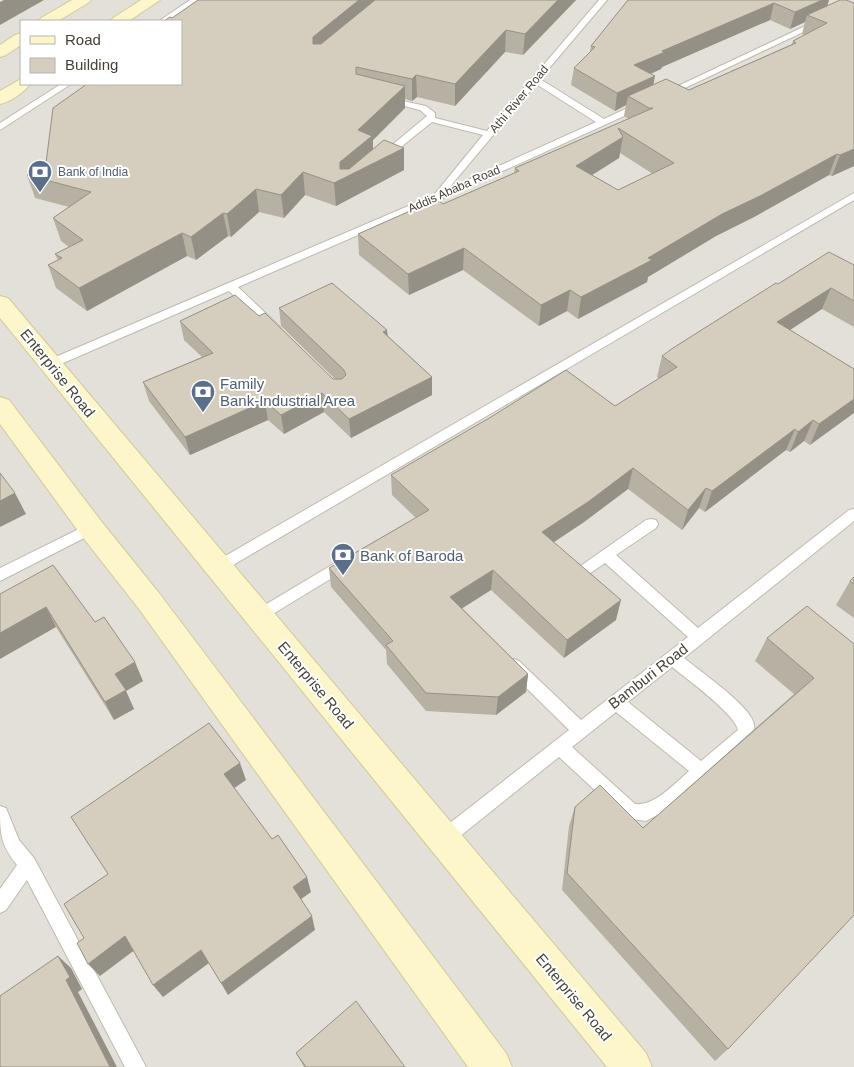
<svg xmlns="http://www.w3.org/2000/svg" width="854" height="1067" font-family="Helvetica,sans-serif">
<rect width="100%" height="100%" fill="#f3f1e9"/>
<path fill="#e3e0da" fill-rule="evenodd" d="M0 0H854V1067H0ZM21 21H181V84H21Z"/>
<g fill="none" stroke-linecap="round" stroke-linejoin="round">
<defs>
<path id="service" d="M190 0H199L168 21H159Z
M599 0H607L540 79 604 119 638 103H644V107L439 200 238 287 279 326 281 329 279 332H271L229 291 54 367H46L44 364 46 361 434 195 483 135 432 122 386 159H380V155L427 116 420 110 384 101V97L426 106 435 113V118L487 131ZM536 84 596 122 448 189Z
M854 3V8L668 96 661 94Z
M61 84H71L0 130V123Z
M854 193V200L223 571 218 573 213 571 211 567 213 563Z
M854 509V521L684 658C701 672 742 700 752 719 755 725 755 732 753 738L672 807 646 821 625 818 559 757 449 845 443 847 437 845 434 839 437 833 569 730 509 671 506 666 509 661 514 659 519 661 581 720 688 637 605 563 577 582 572 580 570 576 572 572 646 520 651 519 656 520 658 524 656 528 616 555 698 628 849 510ZM672 667C686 678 736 715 738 730L701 761 628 702ZM616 712 689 771C674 784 655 806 635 804L572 747Z
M91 523 96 524 98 528 96 532 0 581V568Z
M345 557 350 559 352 563 350 567 263 620 258 622 253 620 251 616 253 612Z
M0 806 6 808 19 840 34 858 146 1067H125L27 880 6 910 0 913V889L17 865C0 844 0 833 0 806Z"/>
<path id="secondary" d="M72 0H91L88 3 58 21H39L41 18Z
M141 0H160L129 21H111L113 18Z
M21 33V45L6 55 0 57V45L15 35Z
M21 79V84H30C25 92 10 102 0 104V91Z
M0 296 8 298 646 1053 652 1067H607L0 318Z
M0 397 9 400 101 521 159 593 506 1053 512 1067H468L139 609 81 535 0 424Z"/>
</defs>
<use href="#service" stroke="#bfbaab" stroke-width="2"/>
<use href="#secondary" stroke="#d1c99a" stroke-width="2"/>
<use href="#service" fill="#fff" fill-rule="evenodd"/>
<use href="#secondary" fill="#fcf6ca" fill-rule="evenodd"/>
</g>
<path fill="#b7b1a3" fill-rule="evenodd" d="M198 0H576L523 55 505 52 455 106 417 97 412 101 405 99V108L373 140V149L404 148V170L336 206 305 195 284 218 259 212 231 237 228 236 196 260 187 256 87 311 56 288 48 265 58 260 55 254 69 247 61 241 53 218 69 207 35 198 27 175 181 84 172 18Z
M628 0H829L827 6 854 3V166L832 176 829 175 754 217 716 236 648 277 647 282 578 319 567 311 539 326 463 270 409 295 359 255 358 234 443 204 514 173 515 168 629 119 624 116 626 105 615 111 571 85 574 68 590 52 591 46ZM770 20 790 29 805 22 802 34 804 35 793 41 792 44 689 90 653 84 651 74 661 69 662 67ZM620 153 653 174 618 190 592 175 619 158Z
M854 265V327L822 309 790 330 854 369 810 445 804 441 790 452 786 450 705 512 699 508 682 530 628 489 584 522 554 542 616 620 564 658 491 590 462 608 528 674 526 692 496 715 426 711 387 664 386 650 331 587 329 568 416 518 392 495 391 475 615 406 659 379 657 377 662 356 778 284Z
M279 308 387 330 388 336 432 377V395L351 438 324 412 284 434 268 420 190 455 149 401 143 382 202 357 184 340 180 321 259 316 333 379H335L281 326Z
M854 577V618L836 605 850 581Z
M0 594 95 622 143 681 126 691 134 709 114 720 56 627Z
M767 638 854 644 728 1049 715 1061 562 890 569 826 575 807 643 828 794 694 755 661Z
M296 1053 405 1067H304Z"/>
<path fill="#959085" d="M4 0H44L0 25V2Z
M359 0H385L315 59 313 44V37Z
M558 0H576L523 55 525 34Z
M822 0H829L825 13 807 15 805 22 790 29 795 12Z
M774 3 770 20 662 67 661 69 631 82 634 65 662 51Z
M506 30 505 52 455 106V84Z
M416 75 417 97 412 101V79Z
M655 76 652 93 628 96 626 105 615 111 617 93Z
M405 86V108L373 140V158L404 148V170L336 206 334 183 340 169V162L358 130Z
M623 137 619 158 573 187 576 166Z
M854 149V166L832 176 840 155Z
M837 154 829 175 754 217 716 236 648 277 647 282 578 319 581 297 722 214Z
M303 172 305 195 284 218 281 195Z
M256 189 259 212 231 237 227 214Z
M223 213 228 236 196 260 191 237Z
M182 233 187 256 87 311 79 288Z
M464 248 463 270 409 295 408 274Z
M831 288 822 309 770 343 777 322Z
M570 290 567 311 539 326 541 305Z
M387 330 388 349 383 332Z
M432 377V395L351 438 349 419Z
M322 393 324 412 284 434 281 415Z
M854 399V413L810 445 819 424Z
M265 401 268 420 190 455 185 437Z
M813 420 804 441 790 452 798 432Z
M795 429 786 450 705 512 712 491Z
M633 468 628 489 584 522 539 552 542 532Z
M706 488 699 508 682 530 688 510Z
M15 493 26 514 0 527V501Z
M493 570 491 590 450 616V597Z
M621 600 616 620 564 658 567 640Z
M46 607 56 627 0 659V633Z
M135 662 143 681 126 691 134 709 114 720 105 702 115 674Z
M528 674 526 692 496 715 498 697Z
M240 763 246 780 230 791 224 774Z
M307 877 311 892 297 902 293 887Z
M312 916 315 930 228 995 221 983Z
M125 936 136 949 100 976 88 964Z
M201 950 209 963 163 997 153 985Z
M58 956 71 968 82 989 78 992 117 1067H110L66 980Z"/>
<path fill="#d5cebe" stroke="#959085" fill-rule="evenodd" d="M198 0H359L313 37V44H321L375 0H558L525 34 506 30 455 84 416 75 412 79 356 67V74L405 86 358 130 372 136 340 162V169H349L384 140 404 148 334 183 303 172 281 195 256 189 227 214 223 213 191 237 182 233 79 288 48 265 62 258 55 254 83 240 53 218 91 192 27 175 46 163 53 108 87 84H181V21H164L170 17 172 18Z
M628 0H822L795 12 774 3 662 51 665 52 634 65 655 76 617 93 574 68 595 47 591 46Z
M840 0H846L854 3V149L840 155 837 154 760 196 722 214 648 258 652 260 581 297 570 290 541 305 464 248 408 274 358 234 437 199 443 204 519 171 515 168 653 108H649L628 96 666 79 689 90 796 43 793 41 827 23 807 15ZM618 128 674 163 618 190 576 166 623 137Z
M829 252 854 265V301L831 288 777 322 854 369V399L819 424 813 420 798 432 795 429 712 491 706 488 688 510 633 468 588 502 542 532 621 600 567 640 493 570 450 597 528 674 498 697 426 693 386 645 393 641 329 568 429 510 391 475 491 417 566 370 615 406 677 367 662 356 673 348 776 283 778 284Z
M332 283 387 330 383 332 432 377 349 419 322 393 281 415 265 401 185 437 143 382 213 353 180 321 235 295 259 316 265 313 333 379H342L346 375 344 370 279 308Z
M0 473 15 493 0 501Z
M53 565 95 622 104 617 135 662 115 674 126 690 105 702 46 607 0 633V594Z
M854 577V584L850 581Z
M807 606 854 644V915L728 1049 567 873 575 807 600 785 643 828 814 678 767 638Z
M209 723 240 763 224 774 272 839 278 835 307 877 293 887 312 916 221 983 201 950 153 985 125 936 88 964 77 943 84 938 64 904 108 874 71 817Z
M58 956 70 977 66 980 110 1067H0V996Z
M356 1001 405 1067H306L296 1053Z"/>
<defs>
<symbol id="bank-pin" viewBox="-11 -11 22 30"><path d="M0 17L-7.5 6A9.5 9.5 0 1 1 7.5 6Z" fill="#5c6f8a" stroke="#fff"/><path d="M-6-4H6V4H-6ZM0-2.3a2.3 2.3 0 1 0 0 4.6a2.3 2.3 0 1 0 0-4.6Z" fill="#fff"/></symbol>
</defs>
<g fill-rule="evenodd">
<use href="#bank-pin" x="26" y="158" width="28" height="38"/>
<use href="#bank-pin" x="189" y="378" width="28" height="38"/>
<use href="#bank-pin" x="329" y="541" width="28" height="38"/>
</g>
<g text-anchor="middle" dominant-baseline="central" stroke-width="4" stroke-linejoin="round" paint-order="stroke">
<g font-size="12" fill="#474237" stroke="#fff">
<text transform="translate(519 99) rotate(-50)">Athi River Road</text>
<text transform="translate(454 189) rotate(-24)">Addis Ababa Road</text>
</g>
<g font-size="12" fill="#4e5e75" stroke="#fff" text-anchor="start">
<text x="58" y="172">Bank of India</text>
</g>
<g font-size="15" fill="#474237" stroke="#fff">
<text transform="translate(58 373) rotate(51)">Enterprise Road</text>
<text transform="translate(648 676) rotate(-38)">Bamburi Road</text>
<text transform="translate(316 685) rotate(50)">Enterprise Road</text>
<text transform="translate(574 997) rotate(50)">Enterprise Road</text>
</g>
<g font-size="15" fill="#4e5e75" stroke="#fff" text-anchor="start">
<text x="220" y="383">Family<tspan x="220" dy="17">Bank-Industrial Area</tspan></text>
<text x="360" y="555">Bank of Baroda</text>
</g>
</g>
<rect x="20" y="20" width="162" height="65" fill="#ffffff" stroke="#b5b3af"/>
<rect x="30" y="36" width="25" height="8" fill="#fcf6ca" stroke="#b5b3af"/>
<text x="65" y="45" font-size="15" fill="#474237">Road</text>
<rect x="30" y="58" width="25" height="15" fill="#d5cebe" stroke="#b5b3af"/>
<text x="65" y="70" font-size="15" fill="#474237">Building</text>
</svg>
